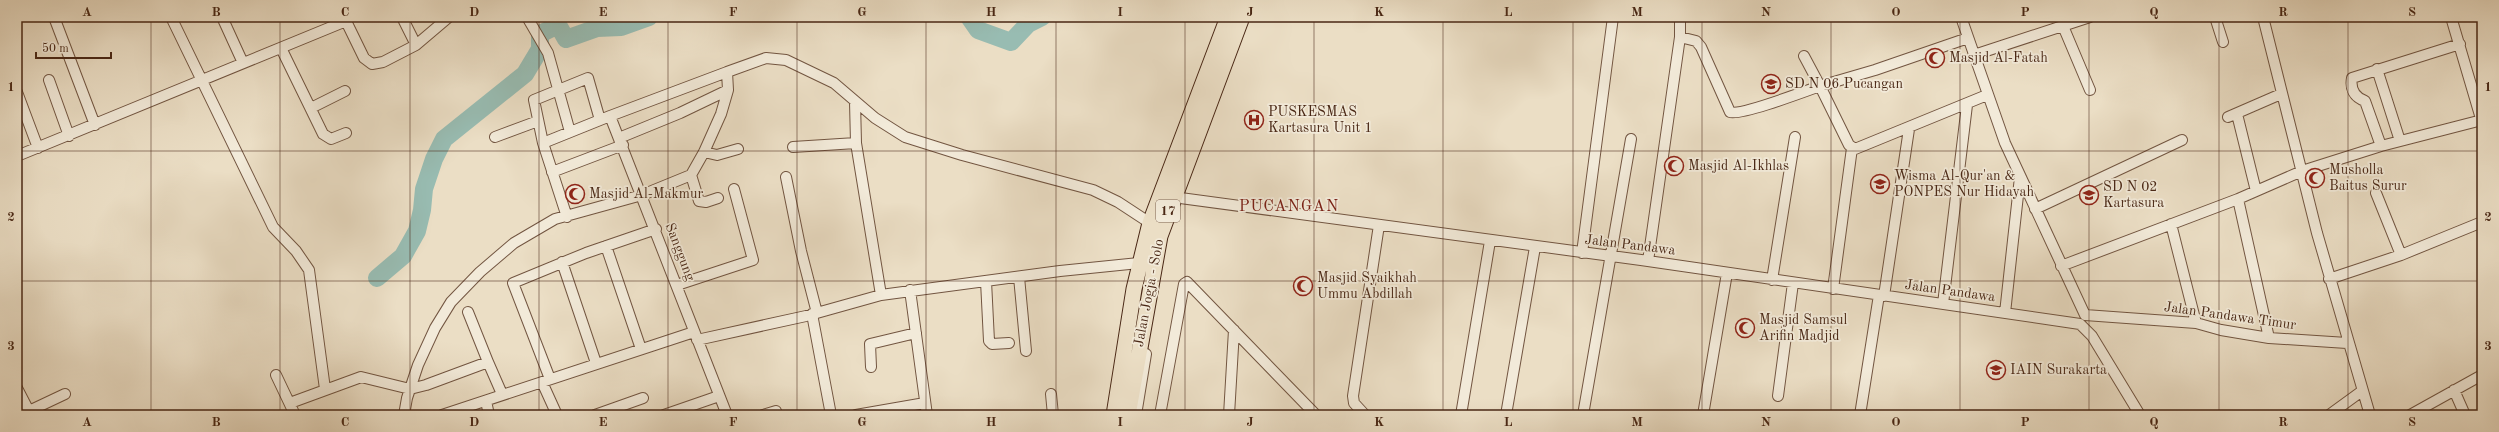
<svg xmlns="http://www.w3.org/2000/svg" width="2499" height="432" font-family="'Old Standard TT',serif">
<rect width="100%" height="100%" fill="#ebdec5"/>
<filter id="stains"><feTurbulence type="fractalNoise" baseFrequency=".005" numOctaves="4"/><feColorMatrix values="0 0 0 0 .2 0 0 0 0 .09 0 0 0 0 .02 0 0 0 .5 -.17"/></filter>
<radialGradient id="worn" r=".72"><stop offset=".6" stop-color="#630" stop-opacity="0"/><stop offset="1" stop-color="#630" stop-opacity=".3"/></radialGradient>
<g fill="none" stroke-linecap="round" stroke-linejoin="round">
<path stroke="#98bcb2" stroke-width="18" d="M969 17 978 30 1011 42 1028 24 1042 17
M377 278 403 256 417 231 422 210 424 189 434 159 444 139 525 74 540 49V34L558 25 566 39 597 28 621 27 649 17"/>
<defs>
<path id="minor" d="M54 17 95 125
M171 17 273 227 296 251 309 270 325 389
M222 17 243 63
M344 17 364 58 372 64 383 62 416 45 449 17
M402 17 416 45
M527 17 548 53 570 132
M1961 17 2005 143 2085 315
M2215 17 2223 42
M2263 17 2317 233 2370 415
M2451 17 2482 122
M2063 26 2090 90
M1680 37 1696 41 1701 47 1730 112C1740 116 1806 91 1820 86L1849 145 1855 149 1987 95
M281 48 323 134 331 139 346 133
M1974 55 2090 17
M1804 56 1820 86 1875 70 1968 38
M2377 69 2400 141
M727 72 766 58 786 60 834 83 875 118 905 137 962 155 1093 190 1118 202 1150 223
M49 80 69 136
M17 92 38 148
M855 102 856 143 881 295
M311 108 345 91
M2237 114 2256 191
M2228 117 2281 94
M495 137 538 121
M619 138 680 113 728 90
M543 143 610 116 727 415
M2381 146 2365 101C2354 97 2350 89 2352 78L2460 44
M793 147 856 143
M704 152 717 155 738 149
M17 156 346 21
M552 172 623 145
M691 175 699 201 706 202 718 198
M786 177 801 251 817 313
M2376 193 2401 255
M1173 197 1641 260 2080 324 2092 336 2140 415
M2035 209 2182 140
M567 217 543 143 534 100 588 78 600 120
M2171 224 2196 323
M606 246 641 349
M1582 253 1613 17
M1648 261 1680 37V17
M562 262 596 363
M2061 266 2238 199
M1019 277 1026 351
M2329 279 2401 255 2482 222
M1772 280 1795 137
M986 281 989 341 992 344 1009 343
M677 285 753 260 734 189
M1833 289 1852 148
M910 290 927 415
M1884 296 1909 129
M1943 304 1967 105
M468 312 488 362
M2005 313 2020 177
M812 314 831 415
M2085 315 2196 323 2221 330 2269 338 2347 343
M2269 338 2238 199 2302 171 2381 146 2482 120
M697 340 806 316 881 295 1060 271 1139 263
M871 367 870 344 916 333
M276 375 295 415
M550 379 513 283 586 253 656 229
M542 382 557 415
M17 388 31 415
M2454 390 2465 415
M1051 394 1053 415
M1778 396 1793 283
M486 401 489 415
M290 403 361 377 410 389 426 385 488 362 502 394
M29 411 65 394
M404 415 407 398 418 365 435 328 451 302 480 272 514 243 555 219 642 195 691 175 704 152 721 114 728 90 727 72 610 116
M442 415 694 332
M595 415 643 398
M664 415 719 396
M763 415 776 411
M856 415 925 403
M1136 415 1146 354
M1160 415 1184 284 1187 282 1316 415
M1229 415 1234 330
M1365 415 1354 403 1353 396 1379 225
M1461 415 1490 241
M1506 415 1535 247
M1583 415 1631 139
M1703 415 1727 273
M1860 415 1879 295
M2329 415 2362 391
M2410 415 2482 375"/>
<path id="highway" d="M1114 415 1134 289 1150 223 1228 17
M1128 415 1160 236 1242 17"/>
</defs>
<use href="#minor" stroke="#725541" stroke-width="12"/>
<use href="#highway" stroke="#492715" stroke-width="17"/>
<use href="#minor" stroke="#f2ead9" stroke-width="10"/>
<use href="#highway" stroke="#ebdec5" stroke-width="15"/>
</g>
<path fill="none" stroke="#492715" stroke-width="1" stroke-opacity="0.55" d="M151 17V415M280 17V415M410 17V415M539 17V415M668 17V415M797 17V415M926 17V415M1056 17V415M1185 17V415M1314 17V415M1443 17V415M1573 17V415M1702 17V415M1831 17V415M1960 17V415M2089 17V415M2219 17V415M2348 17V415M17 151H2482M17 281H2482"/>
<defs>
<symbol id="mosque-ring" viewBox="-11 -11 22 22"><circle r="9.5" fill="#f2ead9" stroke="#8f2418" stroke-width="1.5"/><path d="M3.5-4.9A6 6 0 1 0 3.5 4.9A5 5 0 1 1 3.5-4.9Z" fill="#8f2418"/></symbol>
<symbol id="school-ring" viewBox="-11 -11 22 22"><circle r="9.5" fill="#f2ead9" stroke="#8f2418" stroke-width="1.5"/><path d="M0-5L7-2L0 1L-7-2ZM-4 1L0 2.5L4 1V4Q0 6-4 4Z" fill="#8f2418"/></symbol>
<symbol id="hospital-ring" viewBox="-11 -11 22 22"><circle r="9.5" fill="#f2ead9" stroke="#8f2418" stroke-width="1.5"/><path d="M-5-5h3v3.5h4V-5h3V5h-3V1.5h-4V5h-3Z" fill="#8f2418"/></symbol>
<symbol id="university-ring" viewBox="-11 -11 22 22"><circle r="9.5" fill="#f2ead9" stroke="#8f2418" stroke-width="1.5"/><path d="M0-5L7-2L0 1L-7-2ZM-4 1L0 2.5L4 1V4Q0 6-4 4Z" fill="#8f2418"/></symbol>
</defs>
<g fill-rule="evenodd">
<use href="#mosque-ring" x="1924" y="47" width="22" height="22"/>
<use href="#school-ring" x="1760" y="73" width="22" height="22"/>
<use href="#hospital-ring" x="1243" y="109" width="22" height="22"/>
<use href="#mosque-ring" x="1663" y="155" width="22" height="22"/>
<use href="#mosque-ring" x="2304" y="167" width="22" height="22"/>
<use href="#school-ring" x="1869" y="173" width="22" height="22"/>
<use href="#mosque-ring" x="564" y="183" width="22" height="22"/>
<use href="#school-ring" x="2078" y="184" width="22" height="22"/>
<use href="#mosque-ring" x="1292" y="275" width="22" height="22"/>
<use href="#mosque-ring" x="1734" y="317" width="22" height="22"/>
<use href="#university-ring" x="1985" y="359" width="22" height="22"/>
</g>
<g text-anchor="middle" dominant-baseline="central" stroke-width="3.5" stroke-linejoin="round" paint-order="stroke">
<rect fill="#f2ead9" stroke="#7c6250" stroke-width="1" x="1156" y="200" width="24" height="22" rx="3"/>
<g font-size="13" font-weight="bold" fill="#492715">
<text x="1168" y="211">17</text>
</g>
<g font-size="14" fill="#492715" stroke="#f2ead9" text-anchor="start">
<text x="1949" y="58">Masjid Al-Fatah</text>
<text x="1785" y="84">SD N 06 Pucangan</text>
<text x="1268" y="112">PUSKESMAS<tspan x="1268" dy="16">Kartasura Unit 1</tspan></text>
<text x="1688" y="166">Masjid Al-Ikhlas</text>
<text x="2329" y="170">Musholla<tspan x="2329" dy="16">Baitus Surur</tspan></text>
<text x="1894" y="176">Wisma Al-Qur'an &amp;<tspan x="1894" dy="16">PONPES Nur Hidayah</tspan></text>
<text x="2103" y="187">SD N 02<tspan x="2103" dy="16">Kartasura</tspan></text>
<text x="589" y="194">Masjid Al-Makmur</text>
<text x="1317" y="278">Masjid Syaikhah<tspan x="1317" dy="16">Ummu Abdillah</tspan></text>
<text x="1759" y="320">Masjid Samsul<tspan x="1759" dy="16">Arifin Madjid</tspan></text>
<text x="2010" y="370">IAIN Surakarta</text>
</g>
<g font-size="14" fill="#492715" stroke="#f2ead9">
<text transform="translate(1630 245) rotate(7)">Jalan Pandawa</text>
<text transform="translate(680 252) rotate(69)">Sanggung</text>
<text transform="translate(1950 291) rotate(8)">Jalan Pandawa</text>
<text transform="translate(1149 293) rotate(-79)">Jalan Jogja - Solo</text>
<text transform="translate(2230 316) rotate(8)">Jalan Pandawa Timur</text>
</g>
<g font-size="16" letter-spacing="1" fill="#7a1f14" stroke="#f2ead9">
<text x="1289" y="207">PUCANGAN</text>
</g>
</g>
<rect width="2499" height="432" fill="none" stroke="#ebdec5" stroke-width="44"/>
<path d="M36 52v6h75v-6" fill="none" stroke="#492715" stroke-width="2"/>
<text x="42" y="52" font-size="12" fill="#492715" stroke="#f2ead9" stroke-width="3" paint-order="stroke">50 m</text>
<rect x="22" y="22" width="2455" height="388" fill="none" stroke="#492715" stroke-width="1.5"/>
<g font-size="13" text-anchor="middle" font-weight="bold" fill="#492715">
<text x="87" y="16">A</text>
<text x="216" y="16">B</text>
<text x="345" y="16">C</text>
<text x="474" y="16">D</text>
<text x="603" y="16">E</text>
<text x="733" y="16">F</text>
<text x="862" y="16">G</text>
<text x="991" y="16">H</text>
<text x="1120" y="16">I</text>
<text x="1250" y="16">J</text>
<text x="1379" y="16">K</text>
<text x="1508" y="16">L</text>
<text x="1637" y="16">M</text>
<text x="1766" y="16">N</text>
<text x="1896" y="16">O</text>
<text x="2025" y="16">P</text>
<text x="2154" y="16">Q</text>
<text x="2283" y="16">R</text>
<text x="2412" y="16">S</text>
<text x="11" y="91">1</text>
<text x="2488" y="91">1</text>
<text x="11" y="221">2</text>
<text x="2488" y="221">2</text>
<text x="11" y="350">3</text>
<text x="2488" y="350">3</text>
<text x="87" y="426">A</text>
<text x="216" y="426">B</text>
<text x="345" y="426">C</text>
<text x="474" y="426">D</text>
<text x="603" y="426">E</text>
<text x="733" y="426">F</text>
<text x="862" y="426">G</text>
<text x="991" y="426">H</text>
<text x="1120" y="426">I</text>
<text x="1250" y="426">J</text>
<text x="1379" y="426">K</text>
<text x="1508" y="426">L</text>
<text x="1637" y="426">M</text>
<text x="1766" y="426">N</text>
<text x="1896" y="426">O</text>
<text x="2025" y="426">P</text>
<text x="2154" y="426">Q</text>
<text x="2283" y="426">R</text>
<text x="2412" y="426">S</text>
</g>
<rect width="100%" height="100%" filter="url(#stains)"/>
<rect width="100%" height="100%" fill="url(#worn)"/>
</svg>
